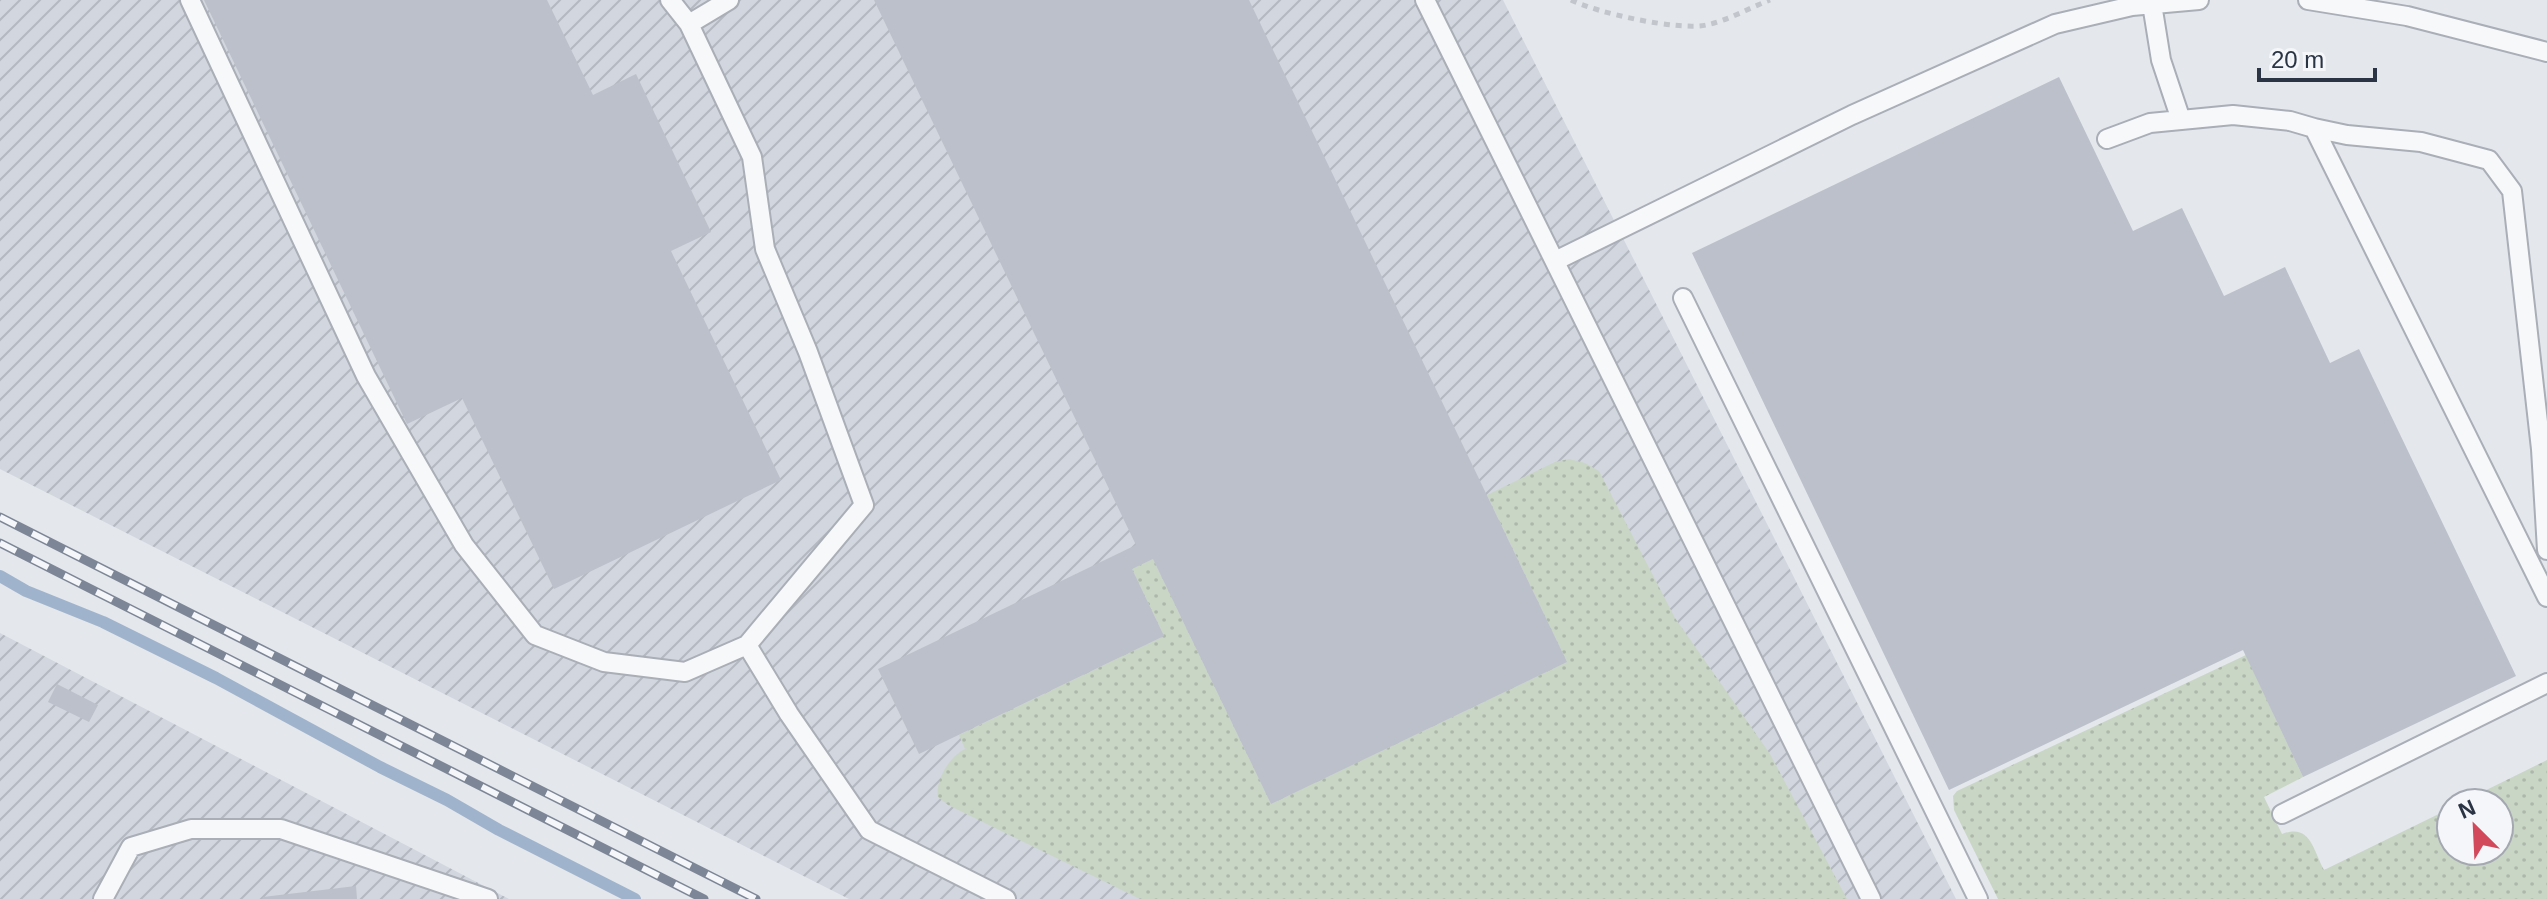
<svg xmlns="http://www.w3.org/2000/svg" width="2547" height="899" font-family="Helvetica,sans-serif">
<defs>
<pattern id="industrial-furrows" width="10" height="10" patternUnits="userSpaceOnUse" patternTransform="scale(2)"><rect width="10" height="10" fill="#d2d6de"/><path d="M-1 1l2-2M0 10L10 0M9 11l2-2" fill="none" stroke="#b4b8c0"/></pattern>
<pattern id="grass-dots" width="8" height="8" patternUnits="userSpaceOnUse" patternTransform="scale(2)"><rect width="8" height="8" fill="#c9d6c5"/><path d="M2 2h.1M6 6h.1" fill="none" stroke="#adb8ab" stroke-width="1.8" stroke-linecap="round"/></pattern>
</defs>
<rect width="100%" height="100%" fill="#e4e7ec"/>
<path fill="url(#industrial-furrows)" d="M0 0H1503L1956 899H849L0 469Z
M0 633 509 899H0Z"/>
<path fill="url(#grass-dots)" d="M1569 459 1585 463 1599 471 1675 618 1770 754 1847 899H1140L948 805 938 797C935 780 950 756 965 749L959 735 1164 636 1132 569 1153 559 1271 804 1567 662 1487 495 1555 462Z
M2246 655 2303 777 2264 797 2282 834C2310 823 2313 849 2324 870L2451 808V851H2499V803H2460L2547 760V899H1998L1954 810 1953 796 1957 791Z"/>
<g fill="none" stroke-linecap="round" stroke-linejoin="round">
<path stroke="#9fb4cc" stroke-width="12" d="M0 576 26 591 103 622 216 678 380 767 447 800 499 830 635 899"/>
</g>
<path fill="#bbc0ca" d="M204 0H547L593 95 636 74 711 232 671 251 781 480 554 589 462 398 407 424Z
M874 0H1249L1567 662 1271 804 1153 559 1132 569 1164 636 919 754 878 669 1136 545Z
M2059 77 2133 231 2182 208 2224 296 2285 267 2330 363 2359 349 2516 676 2303 777 2243 650 1949 790 1692 253Z
M57 684 98 705 89 722 48 702Z
M356 886 357 899H263V897Z"/>
<g fill="none" stroke-linecap="round" stroke-linejoin="round">
<defs>
<path id="service" d="M190 0 366 376 464 545 535 635 604 662 685 672 747 645 789 714 869 830 1006 899
M670 0 689 24 752 157 765 249 808 352 864 505 747 645
M1425 0 1871 899
M2308 0 2407 16 2547 52
M2152 4 2161 60 2181 120
M689 24 729 0
M2107 139 2150 123 2233 115 2290 121 2314 128
M1555 261 1852 115 2055 24 2132 6 2199 0
M1683 298 1978 899
M2547 550 2541 449 2512 191 2489 160 2421 142 2347 135 2314 128 2547 597
M2282 814 2547 683
M103 899 131 847 191 829H281L488 899"/>
</defs>
<use href="#service" stroke="#a9aeb7" stroke-width="22"/>
<path stroke="#c2c5cb" stroke-width="5" stroke-dasharray="6 6" stroke-linecap="butt" d="M1571 0C1597 13 1678 31 1706 25 1727 21 1749 8 1770 0"/>
<use href="#service" stroke="#f7f8fa" stroke-width="18"/>
<defs>
<path id="rail" d="M0 517 756 899
M0 543 704 899"/>
</defs>
<use href="#rail" stroke="#7d8696" stroke-width="9"/>
<use href="#rail" stroke="#f4f6f9" stroke-width="6" stroke-dasharray="18" stroke-linecap="butt"/>
</g>
<g transform="translate(2475 827) rotate(336)"><circle r="38" fill="#f4f6f9" stroke="#a4a8b1" stroke-width="2"/>
<path d="M0-6L14 30L0 20L-14 30Z" fill="#d1495b"/>
<text y="-12" font-size="22" font-weight="bold" text-anchor="middle" fill="#2b3445">N</text>
</g>
<path d="M2259 68v12h116v-12" fill="none" stroke="#2b3445" stroke-width="4"/>
<text x="2271" y="68" font-size="24" fill="#2b3445" stroke="#f4f6f9" stroke-width="6" paint-order="stroke">20 m</text>
</svg>
